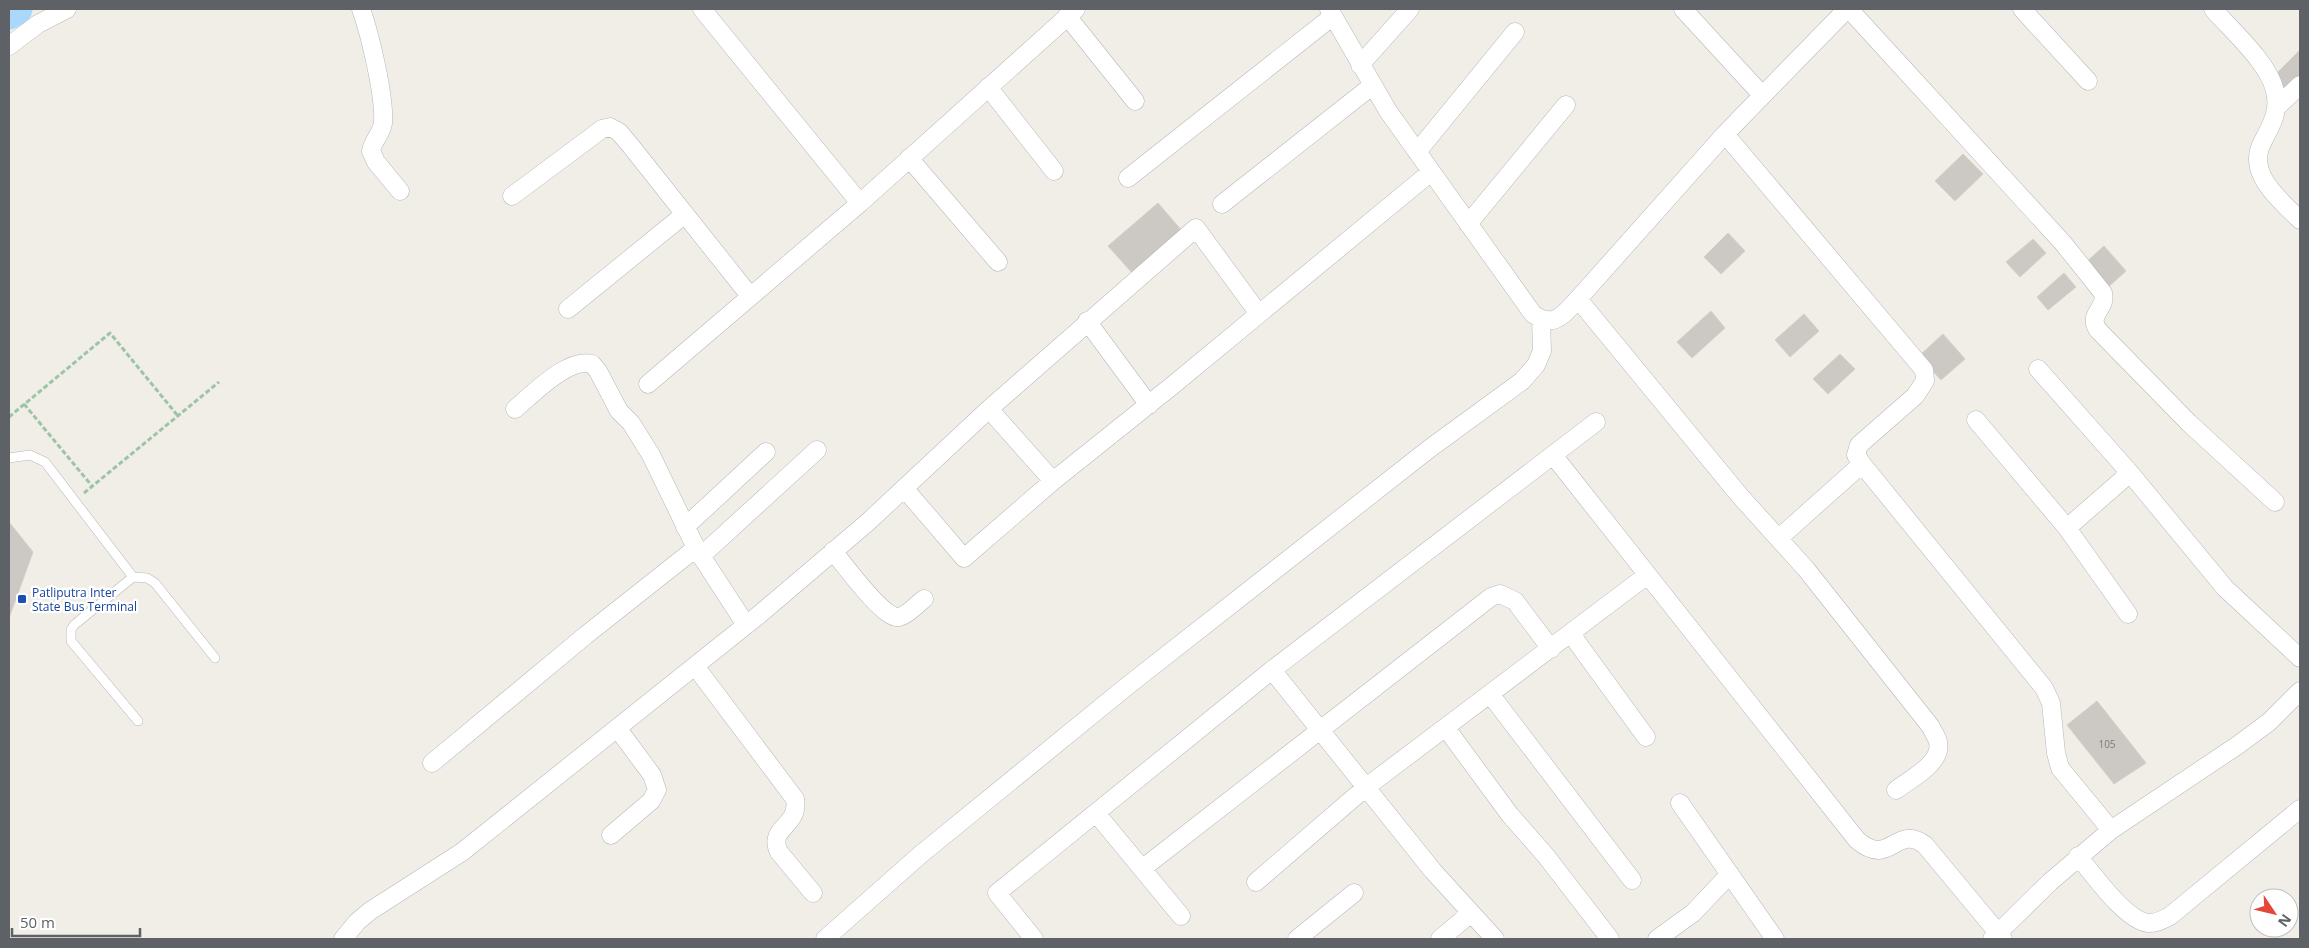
<svg xmlns="http://www.w3.org/2000/svg" width="2309" height="948" font-family="'Open Sans',sans-serif">
<rect width="100%" height="100%" fill="#f0eee7"/>
<g fill="none" stroke-linecap="round" stroke-linejoin="round">
<path stroke="#aad8fd" stroke-width="31" d="M9 14 17 9"/>
</g>
<path fill="#ccc9c4" stroke="#d4d0c5" d="M2300 50V76L2286 89 2274 76Z
M1963 154 1983 174 1955 201 1935 181Z
M1158 203 1183 232 1134 275 1108 246Z
M1728 233 1745 251 1721 274 1704 257Z
M2033 239 2046 253 2020 277 2006 262Z
M2104 246 2126 271 2106 289 2084 264Z
M2064 273 2076 287 2048 310 2037 297Z
M1711 311 1725 328 1692 358 1677 342Z
M1804 314 1819 331 1790 357 1775 340Z
M1943 334 1965 359 1941 380 1919 356Z
M1840 354 1855 369 1828 394 1813 379Z
M9 522 33 552 9 618Z
M2097 701 2146 763 2114 784 2067 725Z"/>
<g fill="none" stroke-linecap="round" stroke-linejoin="round">
<defs>
<path id="service" d="M9 458 30 455 45 462 133 577
M138 721 71 641V630L74 625 133 577 147 578 155 583 215 658"/>
<path id="minor" d="M361 9C370 34 385 97 383 123 382 133 373 140 371 151L376 162 400 191
M702 9 860 203
M1329 9 1388 111 1533 314C1554 329 1563 315 1578 299L1725 134 1847 9
M1683 9 1762 95
M1849 9 2063 243 2103 293C2107 310 2087 313 2098 330L2189 423 2275 502
M2022 9 2088 81
M2213 9C2232 31 2269 63 2275 91 2280 110 2272 124 2263 141 2245 173 2280 200 2300 220
M1067 16 1135 101
M9 46 38 24 67 9
M1360 65 1410 9
M988 87 1054 171
M2277 107 2300 85
M1725 134 1924 370 1925 381 1915 396 1859 445 1856 455 1862 464 1779 538
M1417 152 1515 32
M909 158 998 262
M1128 178 1333 16
M512 196 602 129 610 127 619 132 630 145 750 296
M1222 204 1373 85
M1468 224 1566 105
M1578 299 1740 496 1806 569 1931 727C1933 732 1937 737 1938 742 1943 763 1910 779 1896 790
M568 309 685 214
M1087 321 1149 405
M2038 369 2130 473 2225 588 2300 658
M648 384 860 203 1076 9
M515 409C533 394 568 357 592 364L598 371 619 411 631 423 651 455 696 548 746 625
M989 409 1053 481
M1976 420 2067 528 2128 614
M1553 455 1857 840C1891 869 1895 823 1925 845L2003 939
M1862 464 2044 688 2051 703 2056 753 2060 768 2111 830
M904 488 964 558 1053 481 1173 385 1431 172
M685 527 766 452
M2067 528 2130 473
M833 551C843 563 885 621 899 617 908 615 917 604 924 599
M701 556 817 450
M1571 634 1646 737
M695 666 795 799C800 827 767 827 779 852L813 893
M1272 670 1433 871 1495 939
M1490 694 1632 880
M1446 728 1510 815 1546 856 1610 939
M432 763 586 635 696 548
M1680 803 1775 939
M1096 813 1181 916
M611 835 651 801 657 790 652 775 618 729
M2078 856C2093 874 2125 920 2148 923 2156 924 2164 919 2170 916L2300 809
M1143 868 1491 597 1500 594 1515 601 1551 649
M1256 882 1365 788 1646 576
M343 939 357 922 370 911 462 852 760 614 868 522 989 409 1196 228 1259 314
M825 939 920 855 1126 687 1429 449 1522 381 1536 365 1542 351 1541 320
M1034 939 997 893 1272 670 1596 422
M1297 939 1354 893
M1440 939 1471 913
M1657 939 1693 913 1730 874
M1992 939 2050 882 2111 830 2238 745 2269 722 2300 691"/>
</defs>
<use href="#service" stroke="#b4b7bb" stroke-width="10"/>
<use href="#minor" stroke="#b4b7bb" stroke-width="19"/>
<path stroke="#9cc5a8" stroke-width="3" stroke-dasharray="5 2.5" stroke-linecap="butt" d="M24 404 92 486
M9 417 110 333 178 416
M84 493 219 382"/>
<use href="#service" stroke="#fff" stroke-width="9"/>
<use href="#minor" stroke="#fff" stroke-width="18"/>
</g>
<rect fill="#1a4fb4" stroke="#fff" stroke-width="2" x="17" y="594" width="10" height="10" rx="2.5"/>
<g text-anchor="middle" dominant-baseline="central" stroke-width="4.5" stroke-linejoin="round" paint-order="stroke">
<g font-size="10" fill="#7a7c7e">
<text x="2107" y="744">105</text>
</g>
<g font-size="12" fill="#164399" stroke="#fff" text-anchor="start">
<text x="32" y="592">Patliputra Inter<tspan x="32" dy="14">State Bus Terminal</tspan></text>
</g>
</g>
<rect width="2309" height="948" fill="none" stroke="#5e6266" stroke-width="20"/>
<g transform="translate(2274 913) rotate(125)"><circle r="24" fill="#ffffff" stroke="#bfc0c2"/>
<path d="M0-4L9 19L0 12L-9 19Z" fill="#e54638"/>
<text y="-8" font-size="14" font-weight="bold" text-anchor="middle" fill="#5e6266">N</text>
</g>
<path d="M12 928v8h128v-8" fill="none" stroke="#5e6266" stroke-width="2.5"/>
<text x="20" y="928" font-size="15" fill="#5e6266" stroke="#ffffff" stroke-width="4" paint-order="stroke">50 m</text>
</svg>
